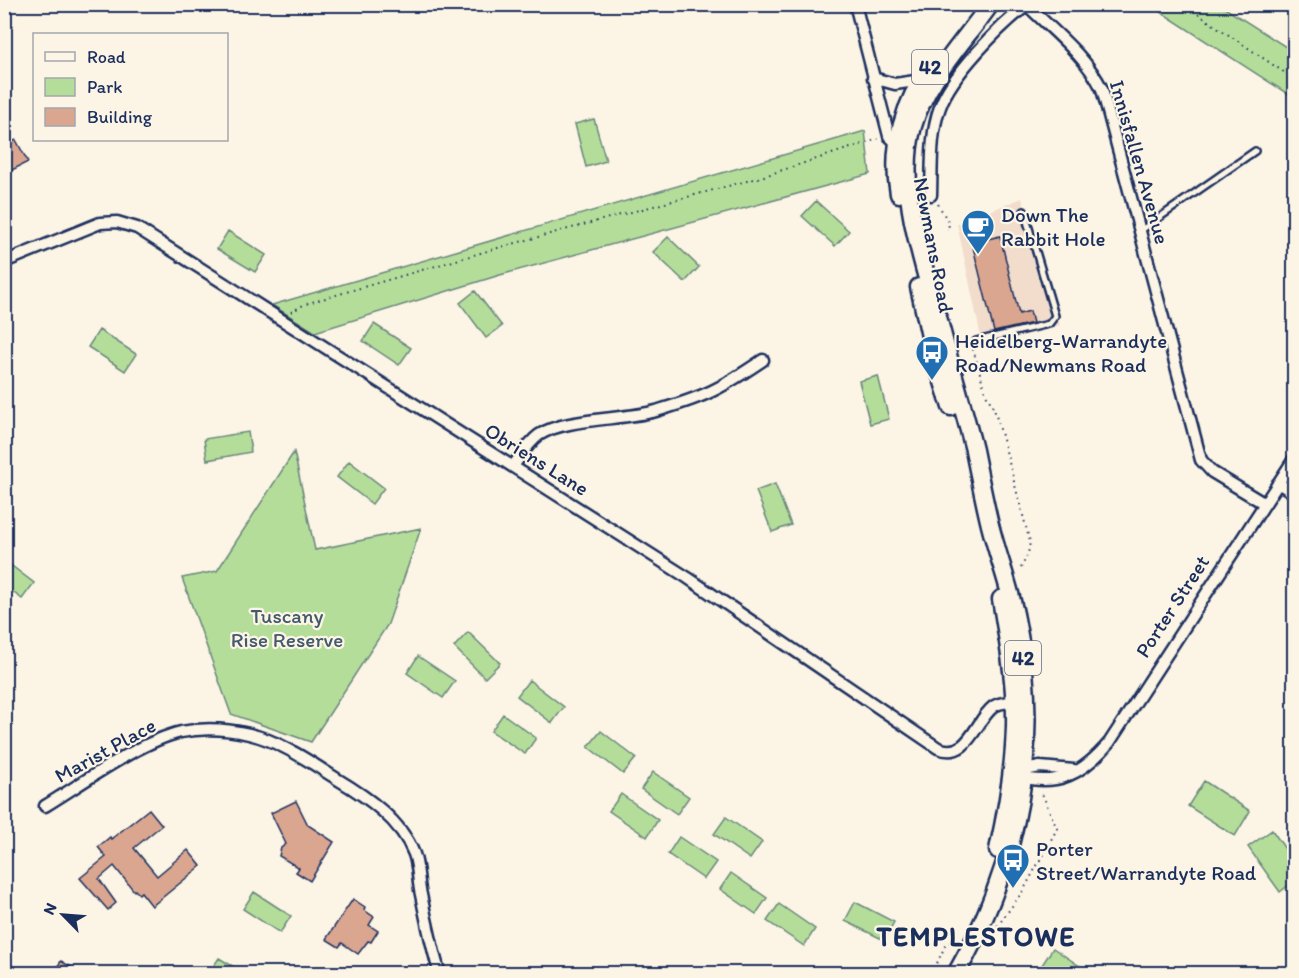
<svg xmlns="http://www.w3.org/2000/svg" width="1299" height="978" font-family="Itim,sans-serif">
<rect width="100%" height="100%" fill="#fcf5e5"/>
<filter id="ink" filterUnits="userSpaceOnUse"><feTurbulence type="fractalNoise" baseFrequency=".0167" numOctaves="2"/><feDisplacementMap in="SourceGraphic" scale="12" xChannelSelector="R" yChannelSelector="G"/><feConvolveMatrix kernelMatrix="1 2 1 2 8 2 1 2 1" color-interpolation-filters="sRGB"/></filter>
<g filter="url(#ink)">
<path fill="#f2ddcc" d="M1022 198 1060 325 983 347 957 224Z"/>
<path fill="#b5dd9a" stroke="#68867c" stroke-width="1.5" d="M1150 5H1220L1294 52V98Z
M594 119 606 161 586 167 575 124Z
M865 131 870 174 500 275 315 332 272 305Z
M816 201 849 231 835 246 802 216Z
M228 231 266 255 255 272 217 249Z
M668 237 699 267 685 282 653 252Z
M475 291 502 326 486 338 460 303Z
M374 324 411 348 399 365 363 341Z
M99 330 136 354 125 371 88 347Z
M878 376 889 419 870 424 859 381Z
M248 432 251 452 207 460 204 439Z
M294 452 315 550 421 528 388 624 311 742 231 714 182 578 217 571Z
M349 461 384 488 372 504 337 477Z
M775 484 791 525 772 532 756 491Z
M4 560 34 583 22 599 5 586Z
M468 632 500 663 485 678 454 647Z
M418 656 455 681 443 698 407 673Z
M529 680 564 707 552 723 517 696Z
M503 714 536 738 525 754 491 731Z
M601 731 636 758 623 774 588 747Z
M653 772 689 797 677 814 641 789Z
M1204 781 1250 811 1235 836 1188 806Z
M621 794 658 820 647 837 609 811Z
M726 817 762 842 750 859 714 834Z
M1272 830 1294 862V881L1280 892 1248 847Z
M679 837 716 862 704 879 668 854Z
M731 873 767 898 756 914 720 889Z
M254 892 291 916 280 933 243 909Z
M855 902 894 922 884 940 845 921Z
M779 904 815 929 804 946 767 921Z
M1053 948 1090 973H1054L1042 965Z
M219 958 244 973H209Z"/>
<path fill="#dba690" stroke="#1b2f5e" stroke-width="1.5" d="M16 140 28 162 4 174V146Z
M1000 236 1019 314 1030 311 1033 323 994 332 972 243Z
M296 801 308 825 334 842 310 881 296 872 299 868 279 856 281 848 286 844 271 813Z
M149 809 162 825 134 848 157 876 188 850 201 866 152 906 141 892 139 894 135 890 134 891 114 866 99 879 116 903 108 910 80 878 106 857 98 847 110 837 111 839Z
M353 899 365 907 364 910 374 917 369 925 378 931 371 942 368 941 358 954 342 943 339 947 326 939Z
M61 961 71 967 67 974H53Z"/>
<g fill="none" stroke-linecap="round" stroke-linejoin="round">
<defs>
<path id="lane" d="M1140 231 1255 151
M976 341 1049 324 1055 316 1024 211"/>
<path id="street" d="M855 4 889 136 901 147
M873 78 895 84 922 80
M931 195C932 166 930 134 940 107 951 75 1000 26 1027 5 1053 31 1086 56 1102 89L1201 460 1212 472 1265 504
M4 262 100 223 117 222 137 228 688 578 938 748C969 760 975 721 993 707 1000 701 1012 703 1020 700
M513 466C521 456 528 443 539 435 563 418 624 420 656 411 676 405 697 399 716 389 732 381 748 370 763 360
M1278 483 1294 493
M1019 771 1040 767 1074 770
M1018 776C1058 788 1083 773 1109 743L1294 459
M45 806C83 783 139 742 181 732 202 728 227 729 249 734 280 741 310 762 337 779 367 797 401 820 414 854 418 865 418 878 420 890 426 918 431 946 440 974"/>
<path id="primary" d="M899 194C890 147 904 102 932 64
M919 287 933 350 951 407
M998 850C1007 810 1014 768 1015 727 1016 685 1008 641 1001 599
M956 974C1019 864 1042 744 1016 619 1010 587 998 557 990 525 984 500 979 475 974 450 963 406 949 361 938 317 922 259 896 186 913 126 926 80 962 44 989 6"/>
</defs>
<use href="#lane" stroke="#1b2f5e" stroke-width="10"/>
<use href="#street" stroke="#1b2f5e" stroke-width="15"/>
<use href="#primary" stroke="#1b2f5e" stroke-width="21"/>
<path stroke="#1b2f5e" stroke-width="2" stroke-dasharray="1.5 4.5" stroke-linecap="butt" d="M1183 4 1294 79
M938 204 949 223 948 231
M291 312 305 304 501 247 758 178 878 139
M973 349 986 394 994 409 1002 436 1030 542 1028 554 1019 572
M994 931 1023 891 1057 829 1041 791
M932 974 945 946 953 940H957"/>
<use href="#lane" stroke="#fcf5e5" stroke-width="5"/>
<use href="#street" stroke="#fcf5e5" stroke-width="10"/>
<use href="#primary" stroke="#fcf5e5" stroke-width="16"/>
</g>
</g>
<defs>
<symbol id="cafe-pin" viewBox="-11 -11 22 30"><path d="M0 17L-7.5 6A9.5 9.5 0 1 1 7.5 6Z" fill="#1f6fb2" stroke="#fcf5e5"/><path d="M-5.5-4.5H6V0H3Q3 3.5 0 3.5H-2.5Q-5.5 3.5-5.5 0ZM3-3.2v2h1.7v-2ZM-6 4.5H4V6H-6Z" fill="#fff"/></symbol>
<symbol id="bus-pin" viewBox="-11 -11 22 30"><path d="M0 17L-7.5 6A9.5 9.5 0 1 1 7.5 6Z" fill="#1f6fb2" stroke="#fcf5e5"/><path d="M-5-6H5V4H4V6H2V4H-2V6H-4V4H-5ZM-3.5-4V0h7V-4ZM-3.5 1.2v1.5H-2V1.2ZM2 1.2v1.5H3.5V1.2Z" fill="#fff"/></symbol>
</defs>
<g fill-rule="evenodd">
<use href="#cafe-pin" x="959" y="207" width="38" height="52"/>
<use href="#bus-pin" x="913" y="333" width="38" height="52"/>
<use href="#bus-pin" x="994" y="841" width="38" height="52"/>
</g>
<g text-anchor="middle" dominant-baseline="central" stroke-width="4.5" stroke-linejoin="round" paint-order="stroke">
<g fill="#fcf5e5" stroke="#5e6a86" stroke-width="1.5">
<rect x="912" y="50" width="36" height="34" rx="4.5"/>
<rect x="1005" y="641" width="36" height="34" rx="4.5"/>
</g>
<g font-size="20" font-weight="bold" fill="#1b2f5e">
<text x="930" y="67">42</text>
<text x="1023" y="658">42</text>
</g>
<g font-size="21" fill="#1b2f5e" stroke="#fcf5e5">
<text transform="translate(1140 162) rotate(74)">Innisfallen Avenue</text>
<text transform="translate(934 245) rotate(79)">Newmans Road</text>
<text transform="translate(537 459) rotate(32)">Obriens Lane</text>
<text transform="translate(1172 606) rotate(-57)">Porter Street</text>
<text transform="translate(105 750) rotate(-29)">Marist Place</text>
</g>
<g font-size="21" fill="#1b2f5e" stroke="#fcf5e5" text-anchor="start">
<text x="1001" y="214">Down The<tspan x="1001" dy="24">Rabbit Hole</tspan></text>
<text x="955" y="340">Heidelberg-Warrandyte<tspan x="955" dy="24">Road/Newmans Road</tspan></text>
<text x="1036" y="848">Porter<tspan x="1036" dy="24">Street/Warrandyte Road</tspan></text>
</g>
<g font-size="21" fill="#425a6d" stroke="#fcf5e5">
<text x="287" y="615">Tuscany<tspan x="287" dy="24">Rise Reserve</tspan></text>
</g>
<g font-size="27" font-weight="bold" letter-spacing="1.5" fill="#1b2f5e" stroke="#fcf5e5">
<text x="976" y="936">TEMPLESTOWE</text>
</g>
</g>
<rect width="1299" height="978" fill="none" stroke="#fcf5e5" stroke-width="24"/>
<rect x="12" y="12" width="1275" height="954" fill="none" stroke="#1b2f5e" stroke-width="2" filter="url(#ink)"/>
<rect x="33" y="33" width="195" height="108" fill="#fcf5e5" stroke="#a2a6af" stroke-width="1.5"/>
<rect x="45" y="52" width="30" height="9" fill="#fcf5e5" stroke="#a2a6af" stroke-width="1.5"/>
<text x="87" y="63" font-size="18" fill="#1b2f5e">Road</text>
<rect x="45" y="78" width="30" height="18" fill="#b5dd9a" stroke="#a2a6af" stroke-width="1.5"/>
<text x="87" y="93" font-size="18" fill="#1b2f5e">Park</text>
<rect x="45" y="108" width="30" height="18" fill="#dba690" stroke="#a2a6af" stroke-width="1.5"/>
<text x="87" y="123" font-size="18" fill="#1b2f5e">Building</text>
<g transform="translate(63 915) rotate(295)" stroke="#fcf5e5" stroke-width="4.5" paint-order="stroke">
<path d="M0-4.5L10 22L0 15L-10 22Z" fill="#1b2f5e"/>
<text y="-9" font-size="16" font-weight="bold" text-anchor="middle" fill="#1b2f5e">N</text>
</g>
</svg>
